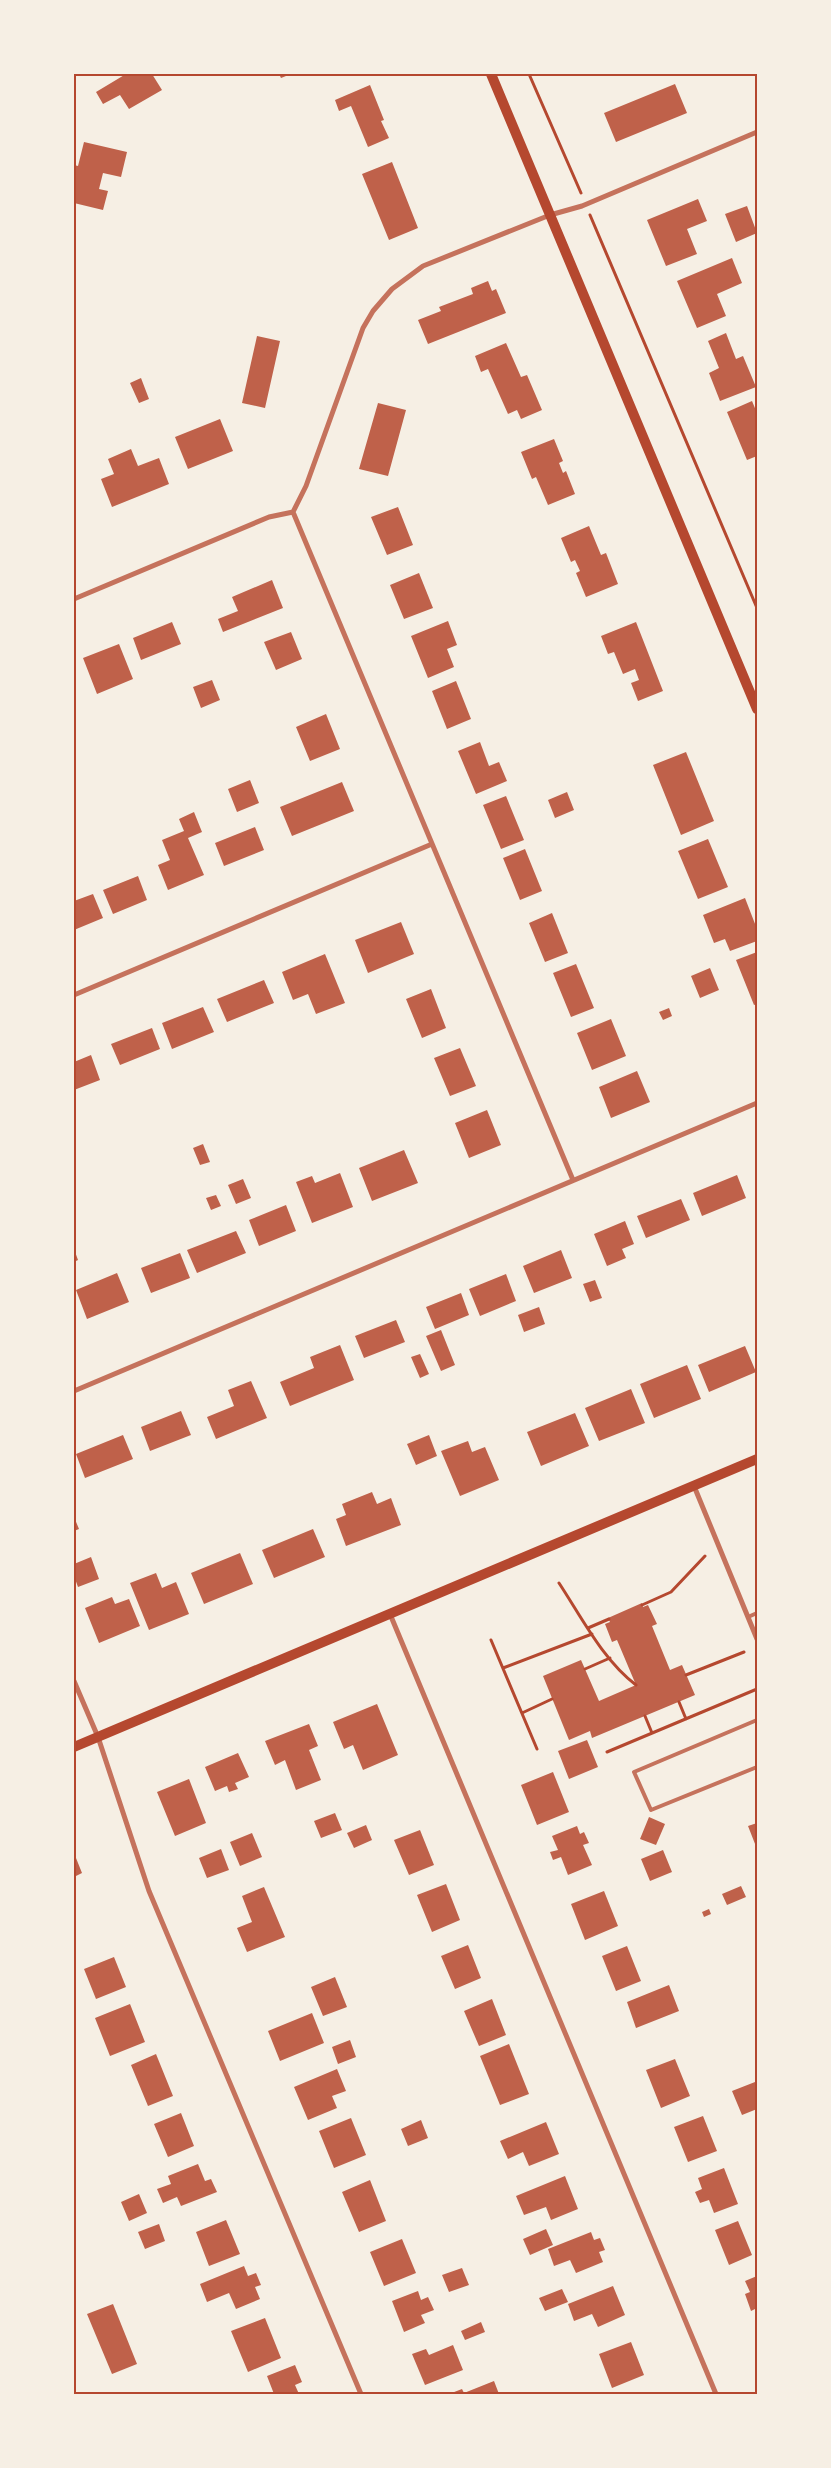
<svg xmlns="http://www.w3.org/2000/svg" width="831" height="2468" font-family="Signika,sans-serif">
<rect width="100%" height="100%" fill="#f6efe4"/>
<path fill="#bf614a" d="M126 74H152L162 90 129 109 120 95 103 104 96 92Z
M279 74H291L281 78Z
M675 84 687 113 616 142 604 113Z
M370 85 384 120 381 121 389 138 368 147 351 106 339 111 335 100Z
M84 142 127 152 121 177 103 173 99 189 108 191 103 210 74 203V165L78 166Z
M392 162 418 228 389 240 362 174Z
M698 199 707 221 687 229 697 254 666 266 647 220Z
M747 206 757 233 736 242 725 214Z
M732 258 742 283 717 294 726 316 697 328 677 281Z
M488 281 492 291 496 289 506 313 428 344 418 320 441 311 439 307 473 294 471 288Z
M726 333 736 359 743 356 756 387 720 401 709 373 719 368 708 341Z
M257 336 280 341 265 408 242 403Z
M506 343 521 377 527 375 542 410 521 419 517 410 508 414 488 369 481 372 475 356Z
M141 378 149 399 139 403 130 383Z
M752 401 757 413V456L747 460 727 412Z
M378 403 406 410 388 476 359 469Z
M220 419 233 451 188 469 175 437Z
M554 439 563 461 559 463 563 473 566 471 575 494 548 505 536 477 532 479 521 452Z
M131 449 138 466 159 458 169 484 112 507 101 479 114 474 108 459Z
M398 507 413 545 387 555 371 517Z
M589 526 601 555 606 553 618 584 586 597 576 573 580 571 575 560 571 562 561 538Z
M419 573 433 608 404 619 390 585Z
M272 580 283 608 223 632 218 619 238 611 232 597Z
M448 621 457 645 447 649 454 667 428 678 411 636Z
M172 622 181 644 141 660 133 638Z
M636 622 663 691 638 701 631 683 639 680 635 669 623 674 614 652 608 654 601 636Z
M291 632 302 659 276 670 264 642Z
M119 644 133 679 97 694 83 658Z
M212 680 220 700 201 708 193 687Z
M456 681 471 719 447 729 432 691Z
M326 714 340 749 310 761 296 727Z
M480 742 489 766 499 762 507 781 476 794 458 751Z
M686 752 714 821 681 835 653 765Z
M250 780 259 803 237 812 228 789Z
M342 782 354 811 292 836 280 807Z
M567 792 574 810 555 818 548 800Z
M506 796 524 840 501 849 483 805Z
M194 812 202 832 188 838 204 875 168 890 158 865 170 860 162 840 184 831 179 819Z
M255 827 264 850 224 866 215 843Z
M708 839 728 887 698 899 678 851Z
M525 849 542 891 520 900 503 858Z
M138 876 147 900 113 914 103 890Z
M93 894 103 918 74 930V901Z
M745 898 757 929V941L730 951 725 939 714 943 703 915Z
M552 913 568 953 545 962 529 923Z
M401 922 414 954 368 973 355 940Z
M757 952V1004L754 1005 736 960Z
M325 954 345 1003 316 1014 308 994 293 1000 282 972Z
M576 964 594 1008 571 1017 553 973Z
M710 968 719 990 700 998 691 976Z
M264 980 274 1003 227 1022 217 999Z
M431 989 446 1028 422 1038 406 999Z
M203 1007 214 1032 172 1049 162 1023Z
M669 1008 672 1016 663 1020 659 1012Z
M611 1019 626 1056 592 1070 577 1033Z
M152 1028 160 1049 120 1065 111 1044Z
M460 1048 476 1086 450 1096 434 1058Z
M91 1055 100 1080 74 1090V1062Z
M637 1071 650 1102 611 1118 599 1087Z
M487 1110 501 1145 469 1158 455 1123Z
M203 1144 210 1162 200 1165 193 1148Z
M404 1150 418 1183 372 1201 359 1168Z
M340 1173 353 1207 312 1223 296 1182 312 1176 315 1183Z
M737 1175 746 1198 702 1216 693 1193Z
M243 1179 251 1198 236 1204 228 1185Z
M216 1195 221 1206 211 1210 206 1198Z
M681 1199 690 1220 646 1238 637 1216Z
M286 1205 296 1231 259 1246 249 1220Z
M625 1221 634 1244 622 1249 626 1258 607 1266 594 1234Z
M236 1231 246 1253 197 1273 187 1250Z
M74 1249 78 1260 74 1262Z
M561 1250 572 1278 534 1293 523 1266Z
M180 1253 190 1278 151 1293 141 1268Z
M117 1273 129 1302 87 1319 76 1290Z
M506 1274 516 1301 480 1316 469 1289Z
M595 1280 602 1298 590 1302 583 1284Z
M461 1293 469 1315 435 1329 426 1307Z
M539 1307 545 1324 524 1332 518 1315Z
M396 1320 405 1342 364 1358 355 1336Z
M441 1330 455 1365 441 1371 426 1336Z
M340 1345 354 1380 290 1406 280 1382 314 1368 310 1357Z
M745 1346 756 1372 709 1392 698 1365Z
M420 1354 429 1374 420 1378 411 1357Z
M687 1365 701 1399 654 1418 640 1384Z
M251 1381 267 1418 216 1439 207 1417 234 1406 228 1390Z
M631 1389 645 1423 599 1441 585 1408Z
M181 1411 191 1435 150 1451 141 1427Z
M575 1413 589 1446 541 1466 527 1432Z
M123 1435 133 1459 85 1478 76 1454Z
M429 1435 437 1456 416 1465 407 1444Z
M468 1441 472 1452 485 1447 499 1480 460 1496 441 1451Z
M372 1492 377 1504 391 1498 401 1525 346 1546 336 1519 346 1515 342 1504Z
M74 1517 79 1529 74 1531Z
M313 1529 325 1557 274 1578 262 1550Z
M240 1553 253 1584 204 1604 191 1573Z
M91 1557 99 1579 78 1587 74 1576V1564Z
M156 1573 162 1588 176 1582 189 1614 149 1630 130 1583Z
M112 1597 115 1604 129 1599 140 1626 99 1643 85 1608Z
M642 1603 643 1607 648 1605 657 1624 652 1626 670 1670 682 1665 695 1695 592 1738 590 1731 569 1740 543 1676 581 1660 599 1701 636 1685 617 1640 612 1642 605 1624 610 1622 608 1618Z
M377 1704 398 1755 363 1770 353 1745 344 1749 333 1722Z
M309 1724 318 1746 309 1750 321 1780 296 1790 285 1760 275 1765 265 1741Z
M587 1740 598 1767 569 1779 558 1751Z
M238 1753 249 1777 235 1783 238 1789 229 1792 227 1786 215 1791 205 1767Z
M553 1772 569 1812 537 1825 521 1785Z
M189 1779 206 1823 175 1836 157 1792Z
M335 1813 342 1830 321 1838 314 1821Z
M649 1817 665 1824 656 1845 640 1839Z
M757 1823V1849L748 1826Z
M366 1825 372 1840 354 1848 347 1833Z
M577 1826 580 1834 584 1832 589 1843 583 1845 592 1865 568 1875 561 1857 553 1860 550 1852 558 1850 552 1836Z
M420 1830 434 1865 409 1875 394 1840Z
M252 1833 262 1857 240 1866 230 1842Z
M221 1849 229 1870 207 1878 199 1858Z
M663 1850 672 1872 650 1881 641 1859Z
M74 1853 82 1873 74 1877Z
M446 1884 460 1920 432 1932 417 1895Z
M741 1886 746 1897 727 1905 722 1894Z
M264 1887 285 1937 247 1952 237 1928 252 1922 242 1896Z
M604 1891 618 1926 585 1940 571 1904Z
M709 1909 711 1914 704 1917 702 1912Z
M468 1945 481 1978 455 1989 441 1956Z
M627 1946 641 1981 616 1991 602 1956Z
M114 1957 126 1987 96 1999 84 1969Z
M335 1977 347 2007 323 2016 311 1987Z
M669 1985 679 2011 636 2028 627 2002Z
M492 1999 506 2035 479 2046 464 2011Z
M130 2004 145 2042 110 2056 95 2018Z
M312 2013 324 2043 280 2061 268 2031Z
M350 2040 356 2057 338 2064 332 2047Z
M509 2044 529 2094 500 2105 480 2056Z
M156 2054 173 2096 148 2106 131 2065Z
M675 2059 690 2096 661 2108 646 2070Z
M337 2069 346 2091 332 2096 337 2108 308 2120 294 2087Z
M755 2082 757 2088V2109L742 2115 732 2091Z
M181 2113 194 2146 168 2157 154 2124Z
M703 2116 717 2151 688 2162 674 2127Z
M351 2118 366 2155 334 2168 319 2131Z
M421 2120 428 2138 408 2146 401 2129Z
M546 2122 559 2154 529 2166 523 2152 508 2159 500 2141Z
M198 2164 205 2181 211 2179 217 2192 181 2206 177 2197 163 2203 157 2189 171 2184 168 2176Z
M724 2168 738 2204 714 2213 709 2200 700 2203 695 2192 702 2189 698 2178Z
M565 2176 578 2209 551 2220 546 2207 524 2215 516 2196Z
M370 2180 386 2221 359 2232 342 2192Z
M139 2194 147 2213 129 2221 121 2202Z
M226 2220 240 2254 209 2266 196 2232Z
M738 2221 752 2255 729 2265 715 2230Z
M159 2224 165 2241 145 2249 138 2232Z
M546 2229 553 2245 530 2255 523 2239Z
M591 2232 594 2240 600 2238 605 2250 599 2252 603 2262 576 2273 570 2260 554 2266 548 2249Z
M402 2239 416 2273 384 2286 370 2252Z
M244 2266 248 2276 256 2273 261 2285 255 2287 260 2299 236 2309 229 2293 207 2302 200 2284Z
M462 2268 469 2285 449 2292 442 2275Z
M757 2276V2308L751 2311 745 2294 750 2292 745 2281Z
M613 2286 625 2315 598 2327 592 2314 574 2321 568 2304Z
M562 2289 568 2302 545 2311 539 2298Z
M418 2291 421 2300 428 2297 434 2310 421 2315 425 2323 404 2332 392 2301Z
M113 2304 137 2364 112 2374 87 2314Z
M265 2318 281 2358 248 2372 231 2331Z
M481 2322 485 2332 465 2340 461 2331Z
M631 2342 644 2375 612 2388 599 2354Z
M453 2345 463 2370 425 2385 412 2354 426 2349 429 2355Z
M295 2365 302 2382 295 2385 299 2394H274L267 2376Z
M494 2381 499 2394H449L462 2389 464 2393Z"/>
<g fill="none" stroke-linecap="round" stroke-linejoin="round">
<path stroke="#b5482f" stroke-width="3" d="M529 74 581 193
M590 215 757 608
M559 1583C582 1618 603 1660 636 1685
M642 1605 671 1592 705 1556
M588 1628 609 1619
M491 1640 537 1749
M503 1668 592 1634
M585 1669 610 1658
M686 1675 744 1652
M679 1702 686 1719
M522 1713 552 1699
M645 1716 652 1733
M607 1752 757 1689"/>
<path stroke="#c5725c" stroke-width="4" d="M748 1617 757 1613
M757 1720 634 1772 651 1810 757 1767"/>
<path stroke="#c5725c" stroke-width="5" d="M293 512 573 1180
M74 599 269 517 293 512 306 486 363 328 373 311 392 289 423 266 550 215 582 206 757 132
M74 995 432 844
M74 1391 757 1103
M694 1486 757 1639
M390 1614 716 2394
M74 1681 98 1737 149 1891 361 2394"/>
<path stroke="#b5482f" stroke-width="10" d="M491 74 757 709
M74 1747 757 1459"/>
</g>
<rect width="831" height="2468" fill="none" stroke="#f6efe4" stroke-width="150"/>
<rect x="75" y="75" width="681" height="2318" fill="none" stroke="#b5482f" stroke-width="2"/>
</svg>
